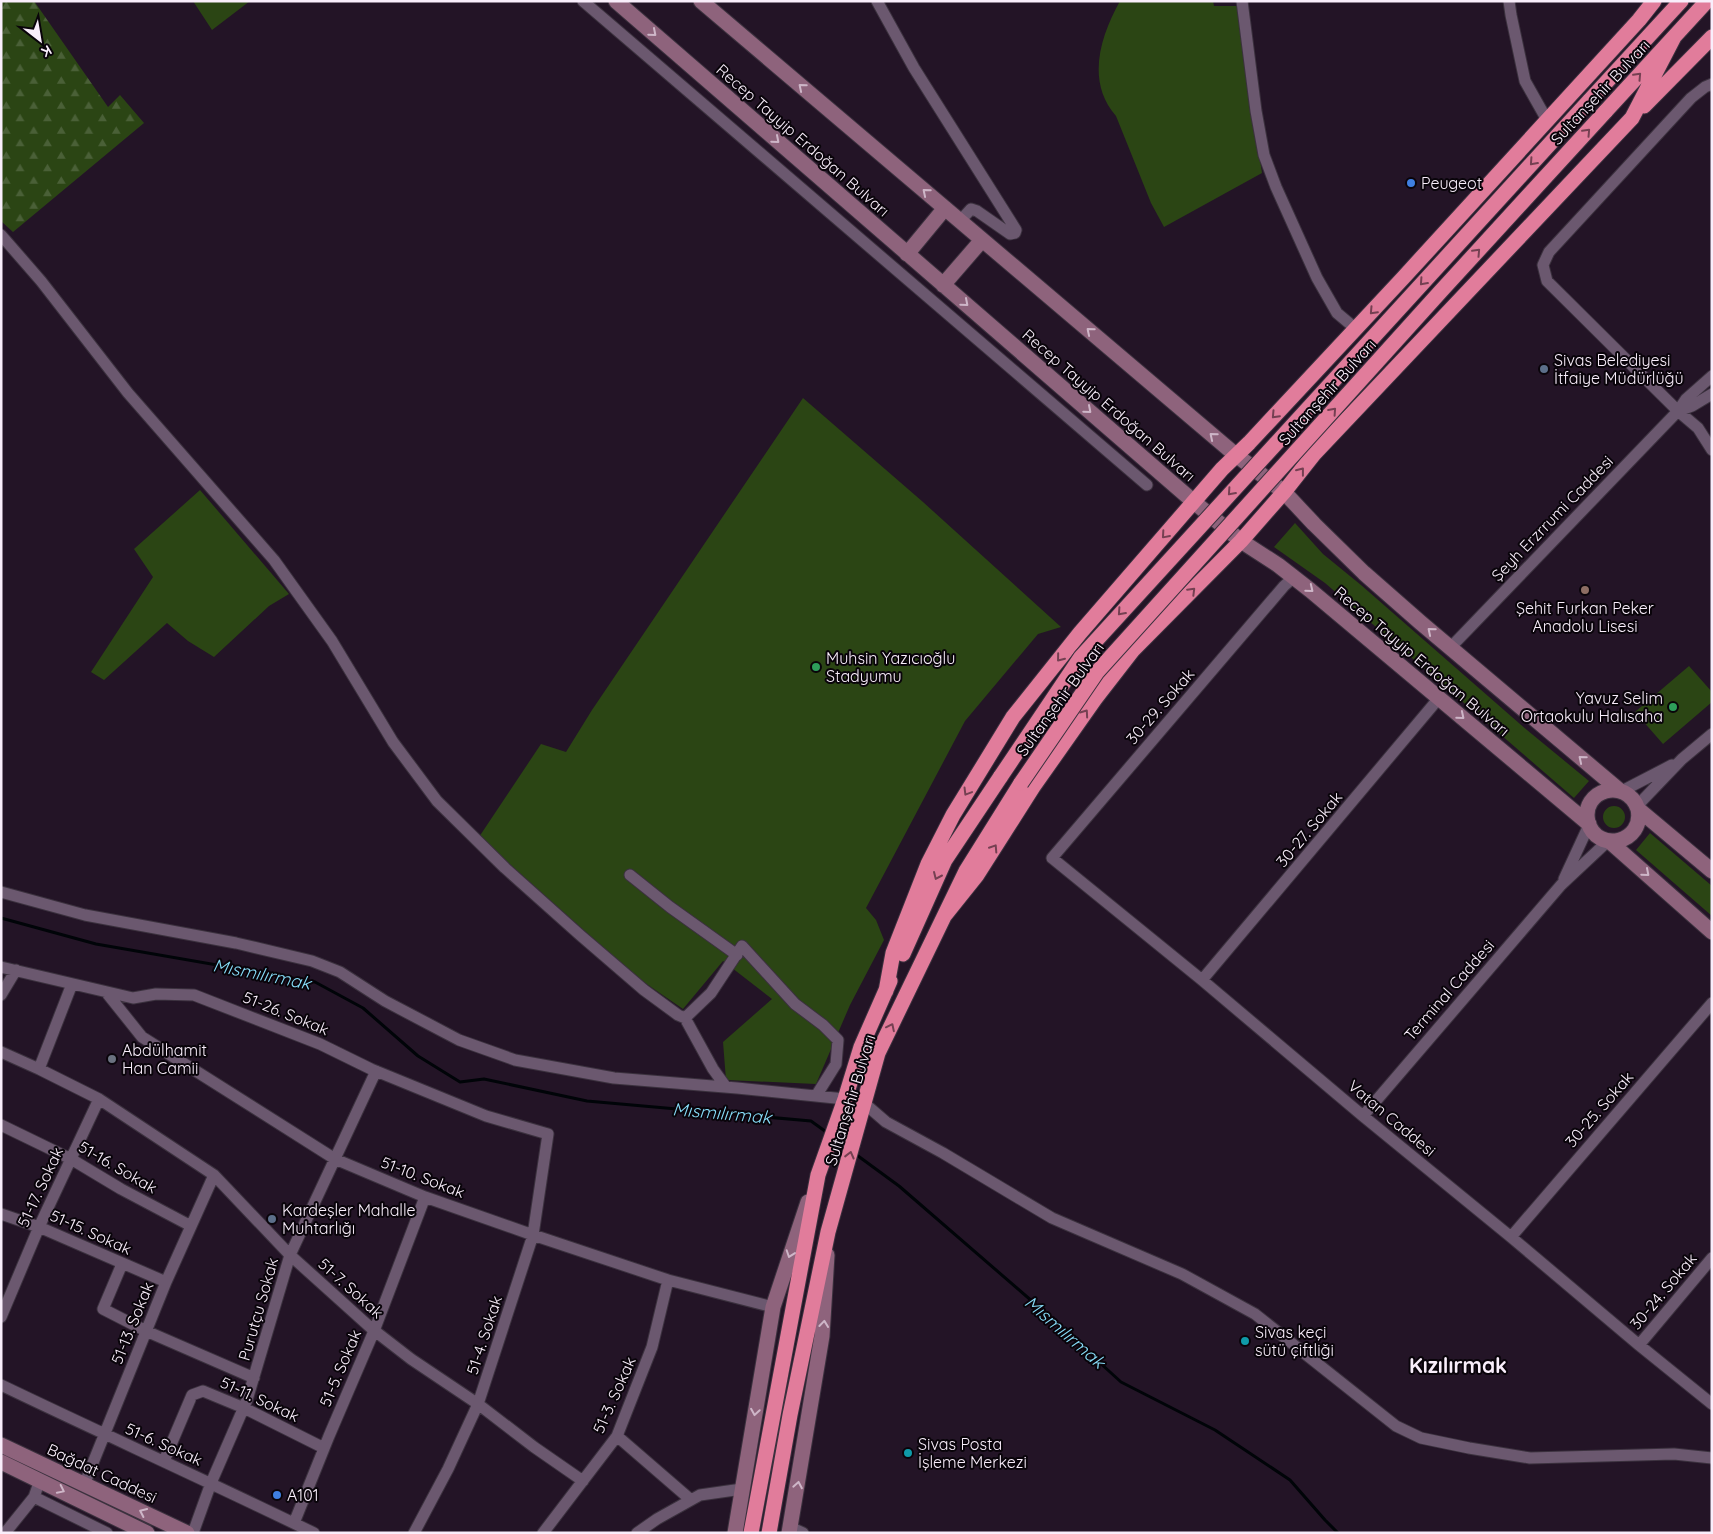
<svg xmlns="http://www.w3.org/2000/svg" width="1713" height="1534" font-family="Quicksand,sans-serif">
<defs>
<pattern id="forest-firs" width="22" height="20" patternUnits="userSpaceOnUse" patternTransform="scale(1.25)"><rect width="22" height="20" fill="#2b4514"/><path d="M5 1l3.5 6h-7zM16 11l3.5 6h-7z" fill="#4a6037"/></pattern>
</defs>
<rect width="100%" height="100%" fill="#231426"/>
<path fill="#2b4514" d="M193 1H250L212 30Z
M1120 1H1213L1214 6H1237L1262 173 1164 227 1151 203 1116 116C1086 82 1100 37 1120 1Z
M803 398 923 502 1061 627 1038 634 965 721 866 908 876 920 884 940 850 1005 816 1084 726 1080 723 1042 772 999 723 961 683 1009 635 976 479 837 541 744 566 752 592 710Z
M200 490 289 594 269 606 214 657 188 641 167 623 104 680 91 672 153 577 134 549Z
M1295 523 1323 554 1361 585 1527 730 1589 781 1574 798 1325 583 1274 547Z
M1689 666 1712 692V702L1663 744 1635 712Z
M1603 817a11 11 0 1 1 22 0a11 11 0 1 1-22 0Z
M1650 833 1712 886V916L1636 850Z"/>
<path fill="url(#forest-firs)" d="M1 1H34L108 107 120 95 144 123 13 232 1 221Z"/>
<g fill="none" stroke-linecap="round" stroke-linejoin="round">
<path stroke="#000408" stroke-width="3" d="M1 918 96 944 315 982 363 1008 418 1056 460 1082 484 1079 587 1101 811 1121 829 1134
M836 1139 847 1148
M854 1153 899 1186 1033 1302 1121 1382 1215 1430 1290 1480 1325 1520 1338 1533"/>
<defs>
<path id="street" d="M583 1 1147 485
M877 1 914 68 1016 230 1015 233 1010 234 977 211 971 209 960 221
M1242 1 1256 111 1264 155 1276 187 1317 278 1337 313 1356 329
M1509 1 1511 15 1525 81 1547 120
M1712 84 1705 87 1691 98 1549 252 1543 265 1547 281 1678 411 1698 428 1712 450
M1 235 41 281 128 393 274 560 332 641 393 742 437 801 505 868 580 935 644 990 678 1015 685 1018 713 1069 726 1087
M1678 411 1692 406 1712 394
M1294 577 1284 586 1052 858 1202 980 1363 1116 1511 1237 1639 1345 1712 1404
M1450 648 1678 411 1686 399 1712 376
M1622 791 1672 765
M1637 806 1682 759 1712 734
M630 875 670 907 737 955
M1564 879 1589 825
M1 892 85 915 236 943 312 961 340 972 385 1001 459 1040 515 1060 614 1078 737 1088 845 1099
M1 967 133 998 156 994 194 995 320 1044 371 1069 486 1116 548 1134 533 1235 478 1404 448 1469 414 1533
M1202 980 1439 698
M106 992 142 1037 335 1159 425 1197 533 1235 668 1280 773 1307
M1 995 16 970
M685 1018 711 993 742 946 795 1004 823 1025 838 1040 836 1064 816 1096
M1 1052 39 1069 99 1099 214 1175 290 1255 371 1328 411 1359 478 1404 534 1447 583 1481
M39 1069 72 984
M864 1103 886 1122 943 1153 1052 1218 1182 1274 1255 1314 1396 1426 1421 1438 1469 1448 1530 1458 1674 1454 1712 1458
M1363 1116 1561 885 1608 841
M1 1125 71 1159 121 1189 191 1226
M1 1214 39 1227 166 1282
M1511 1237 1712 1003
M122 1264 103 1309 146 1331 254 1378
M1 1317 39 1227 99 1099
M1639 1345 1712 1258
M1 1385C105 1435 210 1482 314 1533
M617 1436 691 1500 700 1495 742 1489
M164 1461 192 1395 203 1391 244 1408 324 1448
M84 1485 166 1282 214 1175
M34 1497 107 1533
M294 1523 329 1436 374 1331 425 1197
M790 1527 803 1533
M5 1533 34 1497 40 1480
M193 1533 211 1483 247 1400 290 1255 376 1071
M543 1533 617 1436 652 1347 668 1280
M637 1533 657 1519 691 1500"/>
<path id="secondary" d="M616 1 1194 502 1241 541 1278 565 1310 590 1589 824
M701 1 1231 451 1284 492 1314 524 1364 573 1421 623 1619 790
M907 254 945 208
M943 285 982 240
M1638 809C1645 843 1597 854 1588 822 1580 790 1626 776 1638 809L1712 871
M1609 841 1712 932
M1 1445 187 1533
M1 1462 147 1533
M735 1533 773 1307 808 1202
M789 1533 822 1336 827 1255"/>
<path id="highway" d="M1589 101 1681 1
M1644 106 1712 37
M1605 112 1707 1
M945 915 977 875 1033 787 1095 699 1133 650 1241 541 1284 492 1314 454 1632 118 1674 37
M903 954 945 860 1001 776
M886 991 893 953 928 864 953 815 1013 717 1080 633 1222 469 1249 443 1403 278 1639 20 1654 1
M751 1533 818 1175 845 1099 861 1047 890 981
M769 1533 790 1415 828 1232 878 1053 966 871 1021 783"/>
</defs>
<use href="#street" stroke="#3b313e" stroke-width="13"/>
<use href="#secondary" stroke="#3b313e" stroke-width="17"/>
<use href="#highway" stroke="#3b313e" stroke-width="17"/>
<use href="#street" stroke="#6b586f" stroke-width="11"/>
<use href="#secondary" stroke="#8e637c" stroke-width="15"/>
<use href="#highway" stroke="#e17c9b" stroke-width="15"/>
<defs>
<path id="highway-bridge" d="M1001 776 1081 657 1589 101
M1021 783 1097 672 1441 291 1605 112"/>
</defs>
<use href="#highway-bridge" stroke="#3b313e" stroke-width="17" stroke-linecap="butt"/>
<use href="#highway-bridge" stroke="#e17c9b" stroke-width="15"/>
</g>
<defs><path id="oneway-chevron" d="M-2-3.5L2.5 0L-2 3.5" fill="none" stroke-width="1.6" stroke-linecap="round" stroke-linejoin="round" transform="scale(1.25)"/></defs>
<g stroke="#ceb6c8">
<use href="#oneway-chevron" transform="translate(653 33) rotate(41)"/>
<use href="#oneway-chevron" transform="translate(802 87) rotate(-140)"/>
<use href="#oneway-chevron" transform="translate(776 140) rotate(41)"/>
<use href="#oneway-chevron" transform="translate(926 192) rotate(-140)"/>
<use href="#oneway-chevron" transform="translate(965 303) rotate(41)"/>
<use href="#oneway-chevron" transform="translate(1090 331) rotate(-140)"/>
<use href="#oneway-chevron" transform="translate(1088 410) rotate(41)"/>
<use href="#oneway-chevron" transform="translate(1213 436) rotate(-140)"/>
<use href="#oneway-chevron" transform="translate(1310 589) rotate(39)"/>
<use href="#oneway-chevron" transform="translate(1431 631) rotate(-140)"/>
<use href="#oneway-chevron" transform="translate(1461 716) rotate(40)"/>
<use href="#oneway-chevron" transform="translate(1582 759) rotate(-140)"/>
<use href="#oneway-chevron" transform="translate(1646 873) rotate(41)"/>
<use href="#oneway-chevron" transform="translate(790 1254) rotate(109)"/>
<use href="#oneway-chevron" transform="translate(824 1324) rotate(-84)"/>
<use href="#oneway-chevron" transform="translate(755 1412) rotate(99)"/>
<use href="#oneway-chevron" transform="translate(798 1485) rotate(-80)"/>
<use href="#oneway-chevron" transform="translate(61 1490) rotate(26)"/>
<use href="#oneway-chevron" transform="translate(143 1512) rotate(-155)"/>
</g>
<g stroke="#754052">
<use href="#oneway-chevron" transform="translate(1638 76) rotate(-47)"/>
<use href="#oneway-chevron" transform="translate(1587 132) rotate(-47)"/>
<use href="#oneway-chevron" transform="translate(1533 162) rotate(132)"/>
<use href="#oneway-chevron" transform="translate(1477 252) rotate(-47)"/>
<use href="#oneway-chevron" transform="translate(1423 282) rotate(132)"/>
<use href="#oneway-chevron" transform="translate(1373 311) rotate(133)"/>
<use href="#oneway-chevron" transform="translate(1333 411) rotate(-48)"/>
<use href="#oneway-chevron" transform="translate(1275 415) rotate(133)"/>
<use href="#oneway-chevron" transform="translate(1301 471) rotate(-52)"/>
<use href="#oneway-chevron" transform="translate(1231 492) rotate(132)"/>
<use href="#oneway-chevron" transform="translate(1165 535) rotate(131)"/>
<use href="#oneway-chevron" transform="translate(1192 591) rotate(-45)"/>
<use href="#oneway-chevron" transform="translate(1121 612) rotate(132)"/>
<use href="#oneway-chevron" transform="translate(1060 658) rotate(129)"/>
<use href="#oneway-chevron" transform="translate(1085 713) rotate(-55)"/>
<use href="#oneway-chevron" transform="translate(967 792) rotate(121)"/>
<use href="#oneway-chevron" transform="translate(994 848) rotate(-57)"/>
<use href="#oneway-chevron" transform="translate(937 876) rotate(114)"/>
<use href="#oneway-chevron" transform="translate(891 1027) rotate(-64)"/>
<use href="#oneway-chevron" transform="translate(850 1155) rotate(-76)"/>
</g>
<g fill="#3f7fe0" stroke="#09040a" stroke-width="2">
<circle cx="1411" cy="183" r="5"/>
<circle cx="277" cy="1495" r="5"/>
</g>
<g fill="#5c6f8a" stroke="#09040a" stroke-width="2">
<circle cx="1544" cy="369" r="5"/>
<circle cx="272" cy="1219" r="5"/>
</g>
<circle fill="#8d6e63" stroke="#09040a" stroke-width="2" cx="1585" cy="590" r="5"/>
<g fill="#2e9e5b" stroke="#09040a" stroke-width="2">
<circle cx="816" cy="667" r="5"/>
<circle cx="1673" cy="707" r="5"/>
</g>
<circle fill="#6b7280" stroke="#09040a" stroke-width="2" cx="112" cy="1059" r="5"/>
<g fill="#0f9aa8" stroke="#09040a" stroke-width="2">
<circle cx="1245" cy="1341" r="5"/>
<circle cx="908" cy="1453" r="5"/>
</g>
<g text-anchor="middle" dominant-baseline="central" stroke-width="4" stroke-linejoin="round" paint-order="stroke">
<g font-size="16" fill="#f9eefb" stroke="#09040a">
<text transform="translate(1600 92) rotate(-47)">Sultanşehir Bulvarı</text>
<text transform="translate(803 140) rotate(41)">Recep Tayyip Erdoğan Bulvarı</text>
<text transform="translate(1327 392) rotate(-48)">Sultanşehir Bulvarı</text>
<text transform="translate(1109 405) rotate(41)">Recep Tayyip Erdoğan Bulvarı</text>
<text transform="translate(1552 518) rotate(-46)">Şeyh Erzrrumi Caddesi</text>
<text transform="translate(1422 661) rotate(40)">Recep Tayyip Erdoğan Bulvarı</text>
<text transform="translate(1060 699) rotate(-54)">Sultanşehir Bulvarı</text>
<text transform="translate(1160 706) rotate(-49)">30-29. Sokak</text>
<text transform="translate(1309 829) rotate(-50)">30-27. Sokak</text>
<text transform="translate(1449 990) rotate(-49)">Terminal Caddesi</text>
<text transform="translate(286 1013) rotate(22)">51-26. Sokak</text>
<text transform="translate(850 1100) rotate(-73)">Sultanşehir Bulvarı</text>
<text transform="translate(1599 1109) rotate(-49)">30-25. Sokak</text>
<text transform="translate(1392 1118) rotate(40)">Vatan Caddesi</text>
<text transform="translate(118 1167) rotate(30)">51-16. Sokak</text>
<text transform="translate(423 1177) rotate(21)">51-10. Sokak</text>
<text transform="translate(40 1187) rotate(-65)">51-17. Sokak</text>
<text transform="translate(91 1232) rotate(24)">51-15. Sokak</text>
<text transform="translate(351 1288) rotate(42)">51-7. Sokak</text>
<text transform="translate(1663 1291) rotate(-50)">30-24. Sokak</text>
<text transform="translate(258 1309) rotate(-74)">Purutçu Sokak</text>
<text transform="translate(132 1323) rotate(-68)">51-13. Sokak</text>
<text transform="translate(484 1335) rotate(-72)">51-4. Sokak</text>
<text transform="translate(340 1368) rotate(-67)">51-5. Sokak</text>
<text transform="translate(614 1395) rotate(-66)">51-3. Sokak</text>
<text transform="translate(260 1399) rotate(25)">51-11. Sokak</text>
<text transform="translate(164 1444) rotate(24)">51-6. Sokak</text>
<text transform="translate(102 1473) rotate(25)">Bağdat Caddesi</text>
</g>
<g font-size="16" fill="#f9eefb" stroke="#09040a" text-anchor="start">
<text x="1421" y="183">Peugeot</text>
<text x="1554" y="360">Sivas Belediyesi<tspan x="1554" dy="18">İtfaiye Müdürlüğü</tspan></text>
<text x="1585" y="608" text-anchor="middle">Şehit Furkan Peker<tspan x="1585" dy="18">Anadolu Lisesi</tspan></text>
<text x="826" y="658">Muhsin Yazıcıoğlu<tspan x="826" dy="18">Stadyumu</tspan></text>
<text x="1663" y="698" text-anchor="end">Yavuz Selim<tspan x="1663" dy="18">Ortaokulu Halısaha</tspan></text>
<text x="122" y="1050">Abdülhamit<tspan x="122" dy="18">Han Camii</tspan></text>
<text x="282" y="1210">Kardeşler Mahalle<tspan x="282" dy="18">Muhtarlığı</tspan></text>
<text x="1255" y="1332">Sivas keçi<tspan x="1255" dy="18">sütü çiftliği</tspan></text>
<text x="918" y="1444">Sivas Posta<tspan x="918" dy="18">İşleme Merkezi</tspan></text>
<text x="287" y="1495">A101</text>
</g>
<g font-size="18" font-style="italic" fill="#87ddf9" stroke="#09040a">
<text transform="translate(262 974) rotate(11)">Mısmılırmak</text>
<text transform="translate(722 1113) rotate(5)">Mısmılırmak</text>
<text transform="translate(1065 1332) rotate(41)">Mısmılırmak</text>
</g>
<g font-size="21" font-weight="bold" fill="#f9eefb" stroke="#09040a">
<text x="1458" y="1365">Kızılırmak</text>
</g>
</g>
<rect width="1713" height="1534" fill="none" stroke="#f9eefb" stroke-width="5"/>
<g transform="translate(40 40) rotate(149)" stroke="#09040a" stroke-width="4" paint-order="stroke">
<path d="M0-4L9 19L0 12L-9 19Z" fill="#f9eefb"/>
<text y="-8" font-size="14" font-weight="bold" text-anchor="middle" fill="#f9eefb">K</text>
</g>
</svg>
